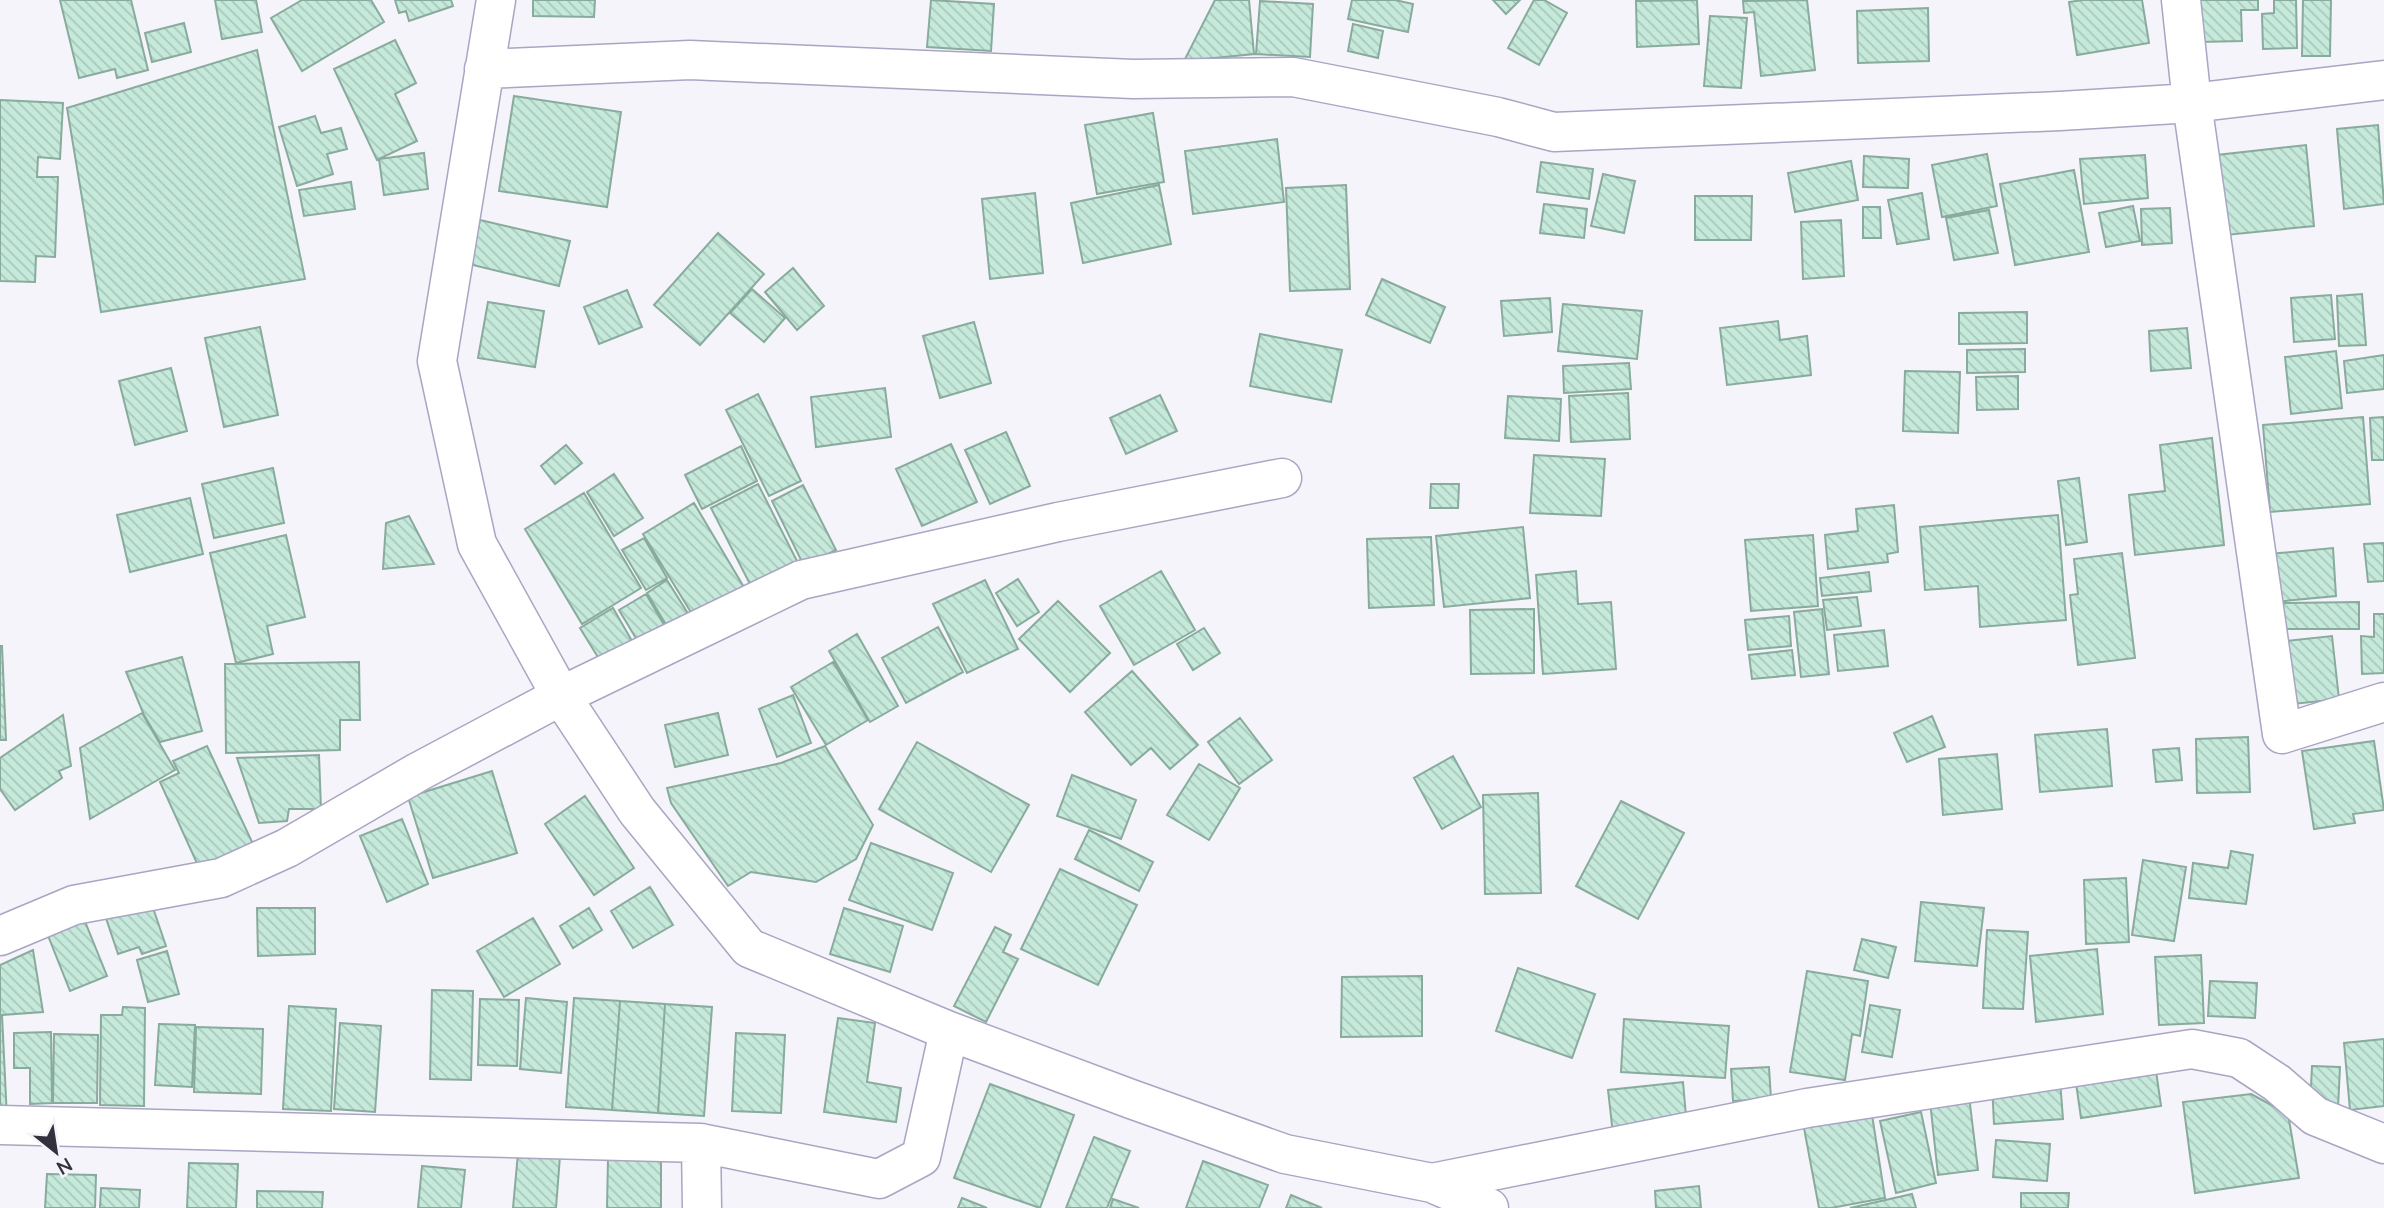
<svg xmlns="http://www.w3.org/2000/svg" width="2384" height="1208" font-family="'Nunito Sans',sans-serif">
<defs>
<pattern id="building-back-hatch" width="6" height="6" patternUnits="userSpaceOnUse" patternTransform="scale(1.75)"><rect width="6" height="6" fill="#c5e9da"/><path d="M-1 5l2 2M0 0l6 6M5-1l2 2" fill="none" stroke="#aac8bc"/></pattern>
</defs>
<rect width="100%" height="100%" fill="#f4f4fa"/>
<path fill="url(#building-back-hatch)" stroke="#89ab9d" stroke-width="2" d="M60 0H131L148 70 117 78 115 69 79 78Z
M215 0H256L262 32 222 39Z
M302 0H371L384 22 302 71 271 18Z
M395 0H451L453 6 409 21 406 11 399 13Z
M533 0H595L594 17 533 16Z
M931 0 994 4 991 51 927 47Z
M1215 0H1249L1254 54 1184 61Z
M1352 0H1395L1413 4 1408 32 1348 19Z
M1493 0H1520L1506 14Z
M1534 0H1544L1567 13 1539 65 1508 48Z
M1697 0 1699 44 1637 47 1636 1Z
M1807 0 1815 70 1761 76 1754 12 1744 13 1743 1Z
M2083 0H2142L2149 43 2077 55 2069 2Z
M2198 0H2258V10H2241L2242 41 2199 42Z
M2274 0H2296L2297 48 2263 49 2262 14 2274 13Z
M2303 0H2331L2330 56H2302Z
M1260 1 1313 4 1310 57 1256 54Z
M1928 8 1929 61 1858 63 1857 11Z
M1710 16 1747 18 1741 88 1704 86Z
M184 23 191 52 152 62 145 33Z
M1353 24 1383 31 1378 58 1348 51Z
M395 40 416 83 395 94 417 141 377 160 334 69Z
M257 50 305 279 101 312 67 108Z
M514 96 621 112 607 207 499 191Z
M0 100 63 103 60 159 38 157 37 177H58L55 257 36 256 35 282 0 281Z
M1153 113 1164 182 1097 194 1085 125Z
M315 116 321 133 341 128 347 149 327 154 333 174 297 186 279 127Z
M2378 125 2384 204 2344 209 2337 129Z
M1277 139 1284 202 1193 214 1185 151Z
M2306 145 2314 226 2226 235 2217 155Z
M424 153 428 189 384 195 379 159Z
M1987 154 1997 206 1942 217 1932 165Z
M2145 155 2148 198 2084 204 2080 159Z
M1864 156 1909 159 1908 188 1863 187Z
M1851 161 1858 200 1795 212 1788 173Z
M1541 162 1593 169 1589 199 1537 192Z
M2074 170 2089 252 2015 265 2000 184Z
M1603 174 1635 181 1624 233 1591 226Z
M351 182 355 209 304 216 299 190Z
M1159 185 1171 244 1083 263 1071 203Z
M1346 185 1350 289 1290 291 1286 188Z
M1035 193 1043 273 990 279 982 199Z
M1922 193 1929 239 1897 244 1888 200Z
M1695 196H1752L1751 240H1695Z
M1544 204 1587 209 1584 238 1540 233Z
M2133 206 2140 241 2106 247 2099 213Z
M1863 207H1880L1881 238H1863Z
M2170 208 2172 243 2142 245 2141 209Z
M1989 210 1998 253 1954 260 1946 218Z
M480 220 570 241 559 286 469 264Z
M1841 220 1844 276 1803 279 1801 222Z
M718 233 764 274 700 345 654 305Z
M793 268 824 306 797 330 765 292Z
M1382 279 1445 307 1430 343 1366 315Z
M752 289 785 318 764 342 730 313Z
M627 290 642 327 599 344 584 307Z
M2362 294 2366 345 2339 346 2337 296Z
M2331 295 2335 339 2294 342 2291 298Z
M1550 298 1552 332 1504 336 1501 301Z
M488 302 544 311 535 367 478 358Z
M1563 304 1642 311 1637 359 1558 351Z
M2027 312V343L1959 344V313Z
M1778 321 1780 340 1807 336 1811 375 1727 385 1720 328Z
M974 322 991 383 940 398 923 336Z
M260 327 278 415 224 427 205 338Z
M2187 328 2191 368 2151 371 2149 331Z
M1260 334 1342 350 1331 402 1250 386Z
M2025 349V372L1967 373V350Z
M2336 351 2342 408 2291 414 2285 357Z
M2384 355V389L2347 393 2344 361Z
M1629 363 1631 389 1564 393 1563 366Z
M171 368 187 431 135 445 119 381Z
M1905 371 1960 372 1958 433 1903 431Z
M2018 376V409L1977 410 1976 377Z
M885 388 891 437 816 447 811 397Z
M1628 393 1630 439 1571 442 1569 396Z
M758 394 801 481 769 496 726 410Z
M1160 395 1177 431 1126 454 1110 418Z
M1508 396 1561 399 1559 441 1505 438Z
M2363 417 2370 504 2270 512 2263 425Z
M2384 417V460H2372L2370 418Z
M1006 432 1030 486 990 504 965 450Z
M2212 438 2224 545 2135 555 2129 495 2165 491 2160 445Z
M951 444 977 502 922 526 896 469Z
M566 445 582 463 555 484 541 466Z
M741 446 757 481 702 509 685 475Z
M1534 455 1605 459 1601 516 1530 513Z
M273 468 284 523 214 538 202 484Z
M614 474 643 518 614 536 587 492Z
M2079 478 2087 542 2066 545 2058 481Z
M758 484 799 565 752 588 711 508Z
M1431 484H1459L1458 508H1430Z
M803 485 836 550 804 566 772 501Z
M584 493 641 588 582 624 525 529Z
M190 498 203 554 130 572 117 515Z
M694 503 745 589 695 619 643 534Z
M1894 505 1898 552 1887 554 1888 562 1828 569 1825 535 1858 531 1856 509Z
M2058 515 2066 620 1980 627 1978 586 1925 590 1920 527Z
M409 516 434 564 383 569 386 523Z
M1523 527 1530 598 1444 607 1436 536Z
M286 535 305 617 267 626 273 654 236 663 210 553Z
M1813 535 1818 606 1751 611 1745 540Z
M1431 537 1434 605 1369 608 1367 539Z
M644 538 667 578 646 590 622 550Z
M2384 543V581L2368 582 2364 544Z
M2333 548 2336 596 2274 602 2269 554Z
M2122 553 2135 658 2078 665 2070 595 2078 594 2074 559Z
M1161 571 1195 630 1134 665 1100 606Z
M1576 571 1578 604 1611 602 1616 669 1543 674 1536 575Z
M1869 572 1871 591 1822 596 1820 578Z
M1018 579 1039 612 1017 626 996 593Z
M667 580 692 620 671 633 647 593Z
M985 580 1018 649 967 673 933 604Z
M646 594 667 630 640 645 619 610Z
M1857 597 1861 626 1827 630 1823 600Z
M1058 601 1110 653 1070 692 1019 639Z
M2359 602V629H2282V603Z
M613 608 636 648 604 667 580 628Z
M1534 609V673L1471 674 1470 610Z
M1822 609 1829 674 1801 677 1794 612Z
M2374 614H2384V673L2362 674 2361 636 2374 637Z
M1789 616 1791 646 1748 650 1745 620Z
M938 627 963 672 906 703 882 658Z
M1204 628 1220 653 1193 670 1177 644Z
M1884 630 1888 666 1838 671 1834 635Z
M857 634 898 706 870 722 829 651Z
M2332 636 2339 699 2293 704 2286 641Z
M0 646H2L6 740H0Z
M1792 650 1795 675 1752 679 1749 655Z
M182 657 202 731 160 742 144 715 126 672Z
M359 662 360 720H340V750L226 753 225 664Z
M833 662 868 720 826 745 791 687Z
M1132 671 1198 745 1170 769 1151 748 1131 765 1085 712Z
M793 695 811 743 777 757 759 709Z
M142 713 175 770 90 819 80 748Z
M718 713 728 755 675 767 665 725Z
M63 715 71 766 59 771 62 778 15 810 0 789V758Z
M1932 716 1945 747 1907 762 1894 733Z
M1240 718 1272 760 1239 784 1208 742Z
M2107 729 2112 786 2040 792 2035 735Z
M2248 737 2250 792 2197 793 2196 739Z
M2374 741 2384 810 2353 814 2355 823 2314 829 2302 751Z
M917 742 1029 805 991 872 879 809Z
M207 746 253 844 200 870 160 782 179 773 173 761Z
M825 746 873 825 856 859 816 882 751 872 728 886 671 803 667 788 781 763Z
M2179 748 2182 780 2156 782 2153 750Z
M1997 754 2002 809 1943 815 1939 759Z
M319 755 321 809H289L287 821 259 823 237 758Z
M1453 756 1481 807 1442 829 1414 778Z
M1199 764 1240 788 1209 840 1167 815Z
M492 771 517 853 433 878 408 797Z
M1072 775 1136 800 1121 839 1057 816Z
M1538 793 1541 893 1485 894 1483 795Z
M585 796 634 868 594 895 545 824Z
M1621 801 1684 833 1638 919 1576 886Z
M402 819 428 884 387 902 360 836Z
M1089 830 1153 862 1139 891 1075 859Z
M871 843 953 873 932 930 849 900Z
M2231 851 2253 855 2246 904 2189 898 2193 863 2228 868Z
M2143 860 2186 867 2174 941 2132 935Z
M1060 869 1137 905 1098 985 1021 949Z
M2126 878 2129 942 2086 944 2084 880Z
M650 887 673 925 633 948 611 911Z
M149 896 166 946 142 954 139 947 118 954 104 912Z
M1921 902 1984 908 1977 966 1915 961Z
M257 908H315V954L258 956Z
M589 908 602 930 573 948 560 926Z
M844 908 903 926 890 972 830 954Z
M533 918 560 964 504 997 477 951Z
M84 919 107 976 70 991 47 933Z
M995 927 1011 935 1003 952 1018 959 986 1022 954 1006Z
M1987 930 2028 932 2023 1009 1983 1008Z
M1862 939 1896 947 1888 978 1854 970Z
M2097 949 2103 1014 2036 1022 2030 956Z
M33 950 43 1012 2 1015 7 1119H0V965Z
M167 951 179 994 148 1002 137 960Z
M2201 955 2204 1023 2159 1025 2155 957Z
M1518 968 1595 994 1572 1058 1496 1031Z
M1807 971 1868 981 1860 1036 1852 1034 1845 1080 1790 1072Z
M1422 976V1036L1341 1037 1342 977Z
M2210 981 2257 983 2255 1018 2208 1016Z
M432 990 473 991 471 1080 430 1079Z
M526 998 567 1002 561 1073 520 1069Z
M574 998 620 1001 612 1110 566 1107Z
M480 999 519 1000 517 1066 478 1065Z
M620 1001 665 1004 658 1113 612 1110Z
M665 1004 712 1007 704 1116 658 1113Z
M1870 1005 1900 1010 1892 1057 1862 1052Z
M289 1006 336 1009 331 1111 283 1109Z
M123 1007 145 1008 144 1106 100 1105 101 1015H122Z
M838 1018 875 1023 867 1082 901 1088 896 1122 824 1112Z
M1624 1019 1729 1026 1725 1078 1621 1072Z
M340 1023 381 1026 375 1112 334 1109Z
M159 1024 195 1025 192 1087 155 1085Z
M196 1027 263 1029 261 1094 194 1092Z
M51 1032 52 1103 30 1104V1068H14V1033Z
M736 1033 785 1035 781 1113 732 1111Z
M54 1034 98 1035 97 1103H53Z
M2384 1039V1106L2350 1110 2344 1043Z
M2155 1064 2161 1106 2081 1118 2075 1076Z
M2312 1066 2340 1067 2338 1108 2310 1107Z
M1769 1067 1771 1099 1733 1101 1731 1069Z
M2060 1080 2063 1119 1994 1124 1992 1084Z
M1683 1082 1687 1127 1613 1134 1608 1090Z
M990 1084 1074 1115 1040 1208 954 1178Z
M2251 1094 2288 1114 2299 1178 2195 1193 2183 1102Z
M1969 1096 1978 1170 1938 1175 1930 1101Z
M1921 1112 1936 1183 1896 1193 1880 1121Z
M1872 1115 1885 1198 1831 1208H1819L1804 1128Z
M1094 1137 1130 1151 1107 1208H1066Z
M1996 1140 2050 1144 2047 1181 1993 1177Z
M518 1153 560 1156 556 1208H513Z
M608 1159H661V1208H607Z
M1203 1161 1268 1185 1259 1208H1186Z
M189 1163 238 1164 236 1208H187Z
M422 1166 465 1170 461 1208H418Z
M47 1174 96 1175 95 1208H45Z
M1699 1186 1701 1208H1656L1655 1191Z
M101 1188 140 1190 139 1208H100Z
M257 1191 323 1192 322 1208H257Z
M2021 1193H2069L2068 1208H2021Z
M1912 1194 1916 1208H1850Z
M1291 1195 1322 1208H1286Z
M962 1198 987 1208H958Z
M1113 1199 1139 1208H1110Z"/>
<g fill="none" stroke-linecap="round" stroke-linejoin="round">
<defs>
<path id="minor" d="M496 0 437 361 477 544 561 696 637 811 749 948 949 1031 1131 1099 1285 1154 1432 1183 1489 1208
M2181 0 2192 103 2282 734 2384 702
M484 69 690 60 1133 79 1293 77 1498 117 1554 132 2060 111 2192 103 2384 80
M0 936 74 905 221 878 287 848 418 772 561 696 801 580 1058 522 1282 478
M0 1125 701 1143 879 1179 921 1157 949 1031
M701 1143 702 1208
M1432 1183 1807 1108 2192 1049 2239 1058 2277 1083 2315 1116 2384 1144"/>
</defs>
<use href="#minor" stroke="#a9a5c3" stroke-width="41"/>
<use href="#minor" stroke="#fff" stroke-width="38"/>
</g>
<g transform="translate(56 1152) rotate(150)" stroke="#f4f4fa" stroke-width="5" paint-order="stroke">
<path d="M0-5L12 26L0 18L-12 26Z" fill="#32313d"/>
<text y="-10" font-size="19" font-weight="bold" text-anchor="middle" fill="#32313d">N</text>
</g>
</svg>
